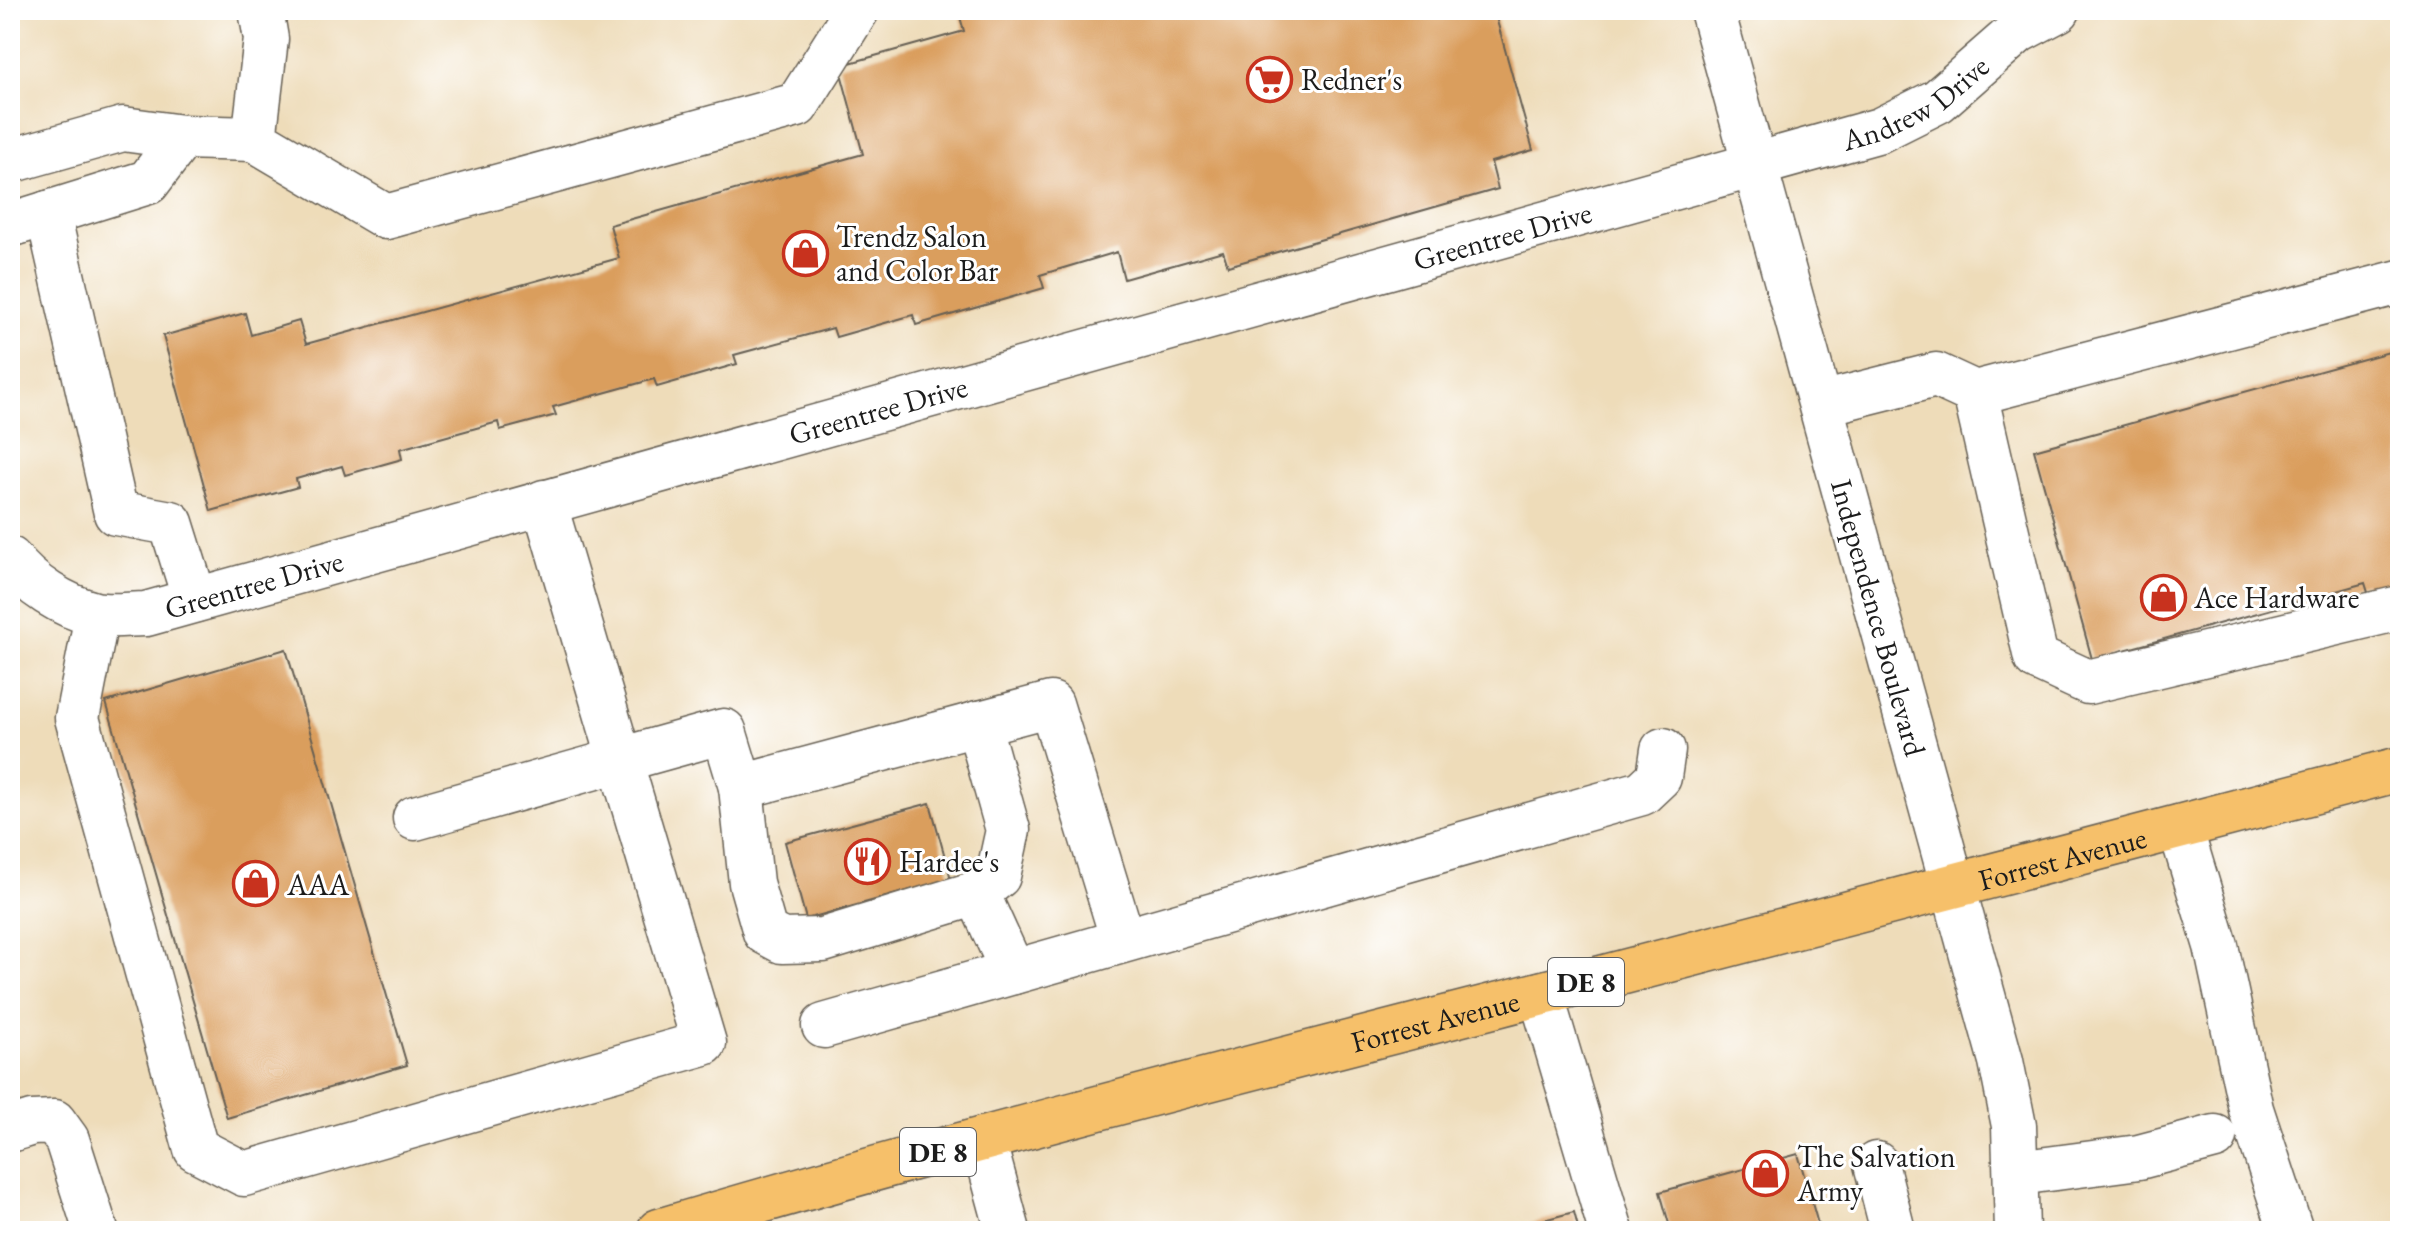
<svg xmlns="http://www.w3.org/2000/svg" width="2410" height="1241" font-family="'EB Garamond',serif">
<rect width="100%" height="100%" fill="#fff"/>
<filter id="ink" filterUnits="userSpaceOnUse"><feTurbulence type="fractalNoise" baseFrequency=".0125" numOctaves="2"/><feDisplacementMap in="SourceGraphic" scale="16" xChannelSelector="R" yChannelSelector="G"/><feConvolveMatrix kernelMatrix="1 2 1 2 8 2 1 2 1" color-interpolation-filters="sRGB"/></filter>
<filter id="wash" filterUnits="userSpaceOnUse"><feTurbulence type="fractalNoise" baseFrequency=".006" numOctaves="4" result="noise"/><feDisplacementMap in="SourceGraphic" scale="32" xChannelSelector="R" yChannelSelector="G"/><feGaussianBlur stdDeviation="1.8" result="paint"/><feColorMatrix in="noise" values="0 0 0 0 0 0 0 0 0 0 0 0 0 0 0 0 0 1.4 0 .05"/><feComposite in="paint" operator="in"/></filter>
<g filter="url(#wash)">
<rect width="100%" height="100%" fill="#eedcb9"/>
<g id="blocks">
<path fill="#da9e5d" d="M958 10H1494L1533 150 1491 162 1498 189 1228 266 1223 251 1124 279 1117 252 1040 275 1044 288 916 325 913 315 836 337 833 328 734 355 737 364 657 387 654 379 553 407 556 415 500 430 498 422 400 449 402 459 345 475 342 466 296 479 298 487 211 511 163 336 245 313 251 335 299 321 306 344 619 258 610 225 863 154 839 66 964 31Z
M2400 349V593L2371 602 2365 583 2092 659 2034 450Z
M286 649 407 1065 227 1118 106 702Z
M930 803 951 879 806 919 785 842Z
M1798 1154 1820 1231H1671L1660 1192Z
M1574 1212 1579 1231H1505V1230Z"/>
</g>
</g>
<g filter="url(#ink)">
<use href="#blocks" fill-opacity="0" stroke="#665f53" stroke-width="2"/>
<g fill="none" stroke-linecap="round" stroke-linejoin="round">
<defs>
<g id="minor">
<path d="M261 10 266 39 254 139 386 217 797 105 857 10"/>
<path id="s1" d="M1712 10 2001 1061 2014 1126 2017 1231"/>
<path d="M182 137 254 139"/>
<path d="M10 161 123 129 182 137 148 182 10 225"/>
<path d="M48 213 116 513 171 523 195 600"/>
<path d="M1975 393 2036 658 2088 682 2400 608"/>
<path d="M1821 404 1936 375 1975 393 2400 282"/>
<path id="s2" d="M10 559C30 585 63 606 95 614 110 617 130 614 146 614L1880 130 1938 101 2018 31 2058 10"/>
<path d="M97 615 77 718 196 1149 244 1174 704 1043 620 760 724 731 741 787 1051 704 1123 940"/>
<path d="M741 787 751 883 765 932 782 941 823 940 977 893 998 876 1008 830 978 723"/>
<path d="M415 818 620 760 544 502"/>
<path d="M2180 827 2216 946 2251 1109 2291 1231"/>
<path d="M977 893 1013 972"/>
<path d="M1541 994 1611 1231"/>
<path d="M824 1026 1642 793 1659 777 1663 750"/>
<path d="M10 1130 32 1123 54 1122 67 1140 96 1231"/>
<path d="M983 1139 1008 1231"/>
<path d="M1876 1164 1893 1231"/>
<path d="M2017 1173 2139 1157 2215 1137"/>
</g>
<g id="highway">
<path id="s3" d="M659 1231C957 1142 1258 1066 1559 989 1840 917 2120 843 2400 769"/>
</g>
</defs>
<use href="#minor" stroke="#665f53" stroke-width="47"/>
<use href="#highway" stroke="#665f53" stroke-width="47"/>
<use href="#minor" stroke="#fff" stroke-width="44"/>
<use href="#highway" stroke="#f6c06b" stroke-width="44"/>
</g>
</g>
<defs>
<symbol id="supermarket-ring" viewBox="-11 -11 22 22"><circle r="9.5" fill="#fff" stroke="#c8321e" stroke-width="1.5"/><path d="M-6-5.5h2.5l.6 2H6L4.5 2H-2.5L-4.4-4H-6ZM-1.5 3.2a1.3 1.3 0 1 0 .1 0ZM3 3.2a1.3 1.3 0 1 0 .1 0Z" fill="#c8321e"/></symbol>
<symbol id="shop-ring" viewBox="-11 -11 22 22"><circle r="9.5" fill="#fff" stroke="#c8321e" stroke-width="1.5"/><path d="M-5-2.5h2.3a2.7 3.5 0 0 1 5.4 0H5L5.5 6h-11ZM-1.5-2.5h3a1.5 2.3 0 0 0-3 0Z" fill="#c8321e"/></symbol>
<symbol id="restaurant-ring" viewBox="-11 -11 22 22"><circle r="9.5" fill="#fff" stroke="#c8321e" stroke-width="1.5"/><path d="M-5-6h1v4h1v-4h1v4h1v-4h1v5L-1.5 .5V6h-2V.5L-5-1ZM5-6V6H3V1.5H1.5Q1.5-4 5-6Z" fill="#c8321e"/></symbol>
</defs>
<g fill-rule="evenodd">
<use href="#supermarket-ring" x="1244" y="54" width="51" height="51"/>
<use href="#shop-ring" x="780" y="228" width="51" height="51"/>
<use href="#shop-ring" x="2138" y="572" width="51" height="51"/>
<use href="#restaurant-ring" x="842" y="836" width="51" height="51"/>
<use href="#shop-ring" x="230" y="858" width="51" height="51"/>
<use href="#shop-ring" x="1740" y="1148" width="51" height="51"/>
</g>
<g text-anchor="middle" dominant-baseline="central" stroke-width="6" stroke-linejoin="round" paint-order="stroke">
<g fill="#fff" stroke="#606060" stroke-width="2">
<rect x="1548" y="958" width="76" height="48" rx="6"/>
<rect x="900" y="1128" width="76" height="48" rx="6"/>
</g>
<g font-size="28" font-weight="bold" fill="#1c1c1c">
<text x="1586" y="982">DE 8</text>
<text x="938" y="1152">DE 8</text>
</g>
<g font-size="30" fill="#1c1c1c" stroke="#fff" text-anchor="start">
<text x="1301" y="79">Redner's</text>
<text x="836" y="236">Trendz Salon<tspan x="836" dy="34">and Color Bar</tspan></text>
<text x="2194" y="597">Ace Hardware</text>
<text x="899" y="861">Hardee's</text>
<text x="287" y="884">AAA</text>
<text x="1797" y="1156">The Salvation<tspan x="1797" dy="34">Army</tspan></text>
</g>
<g font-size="30" fill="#1c1c1c" stroke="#fff">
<text stroke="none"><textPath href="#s2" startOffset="1998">Andrew Drive</textPath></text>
<text stroke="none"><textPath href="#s2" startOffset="1562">Greentree Drive</textPath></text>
<text stroke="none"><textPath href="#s2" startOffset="914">Greentree Drive</textPath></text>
<text stroke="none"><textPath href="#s2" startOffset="266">Greentree Drive</textPath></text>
<text stroke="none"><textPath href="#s1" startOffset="630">Independence Boulevard</textPath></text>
<text stroke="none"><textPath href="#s3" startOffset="1452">Forrest Avenue</textPath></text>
<text stroke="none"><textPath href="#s3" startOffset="804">Forrest Avenue</textPath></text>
</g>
</g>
<rect width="2410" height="1241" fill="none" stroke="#fff" stroke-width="40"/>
</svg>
